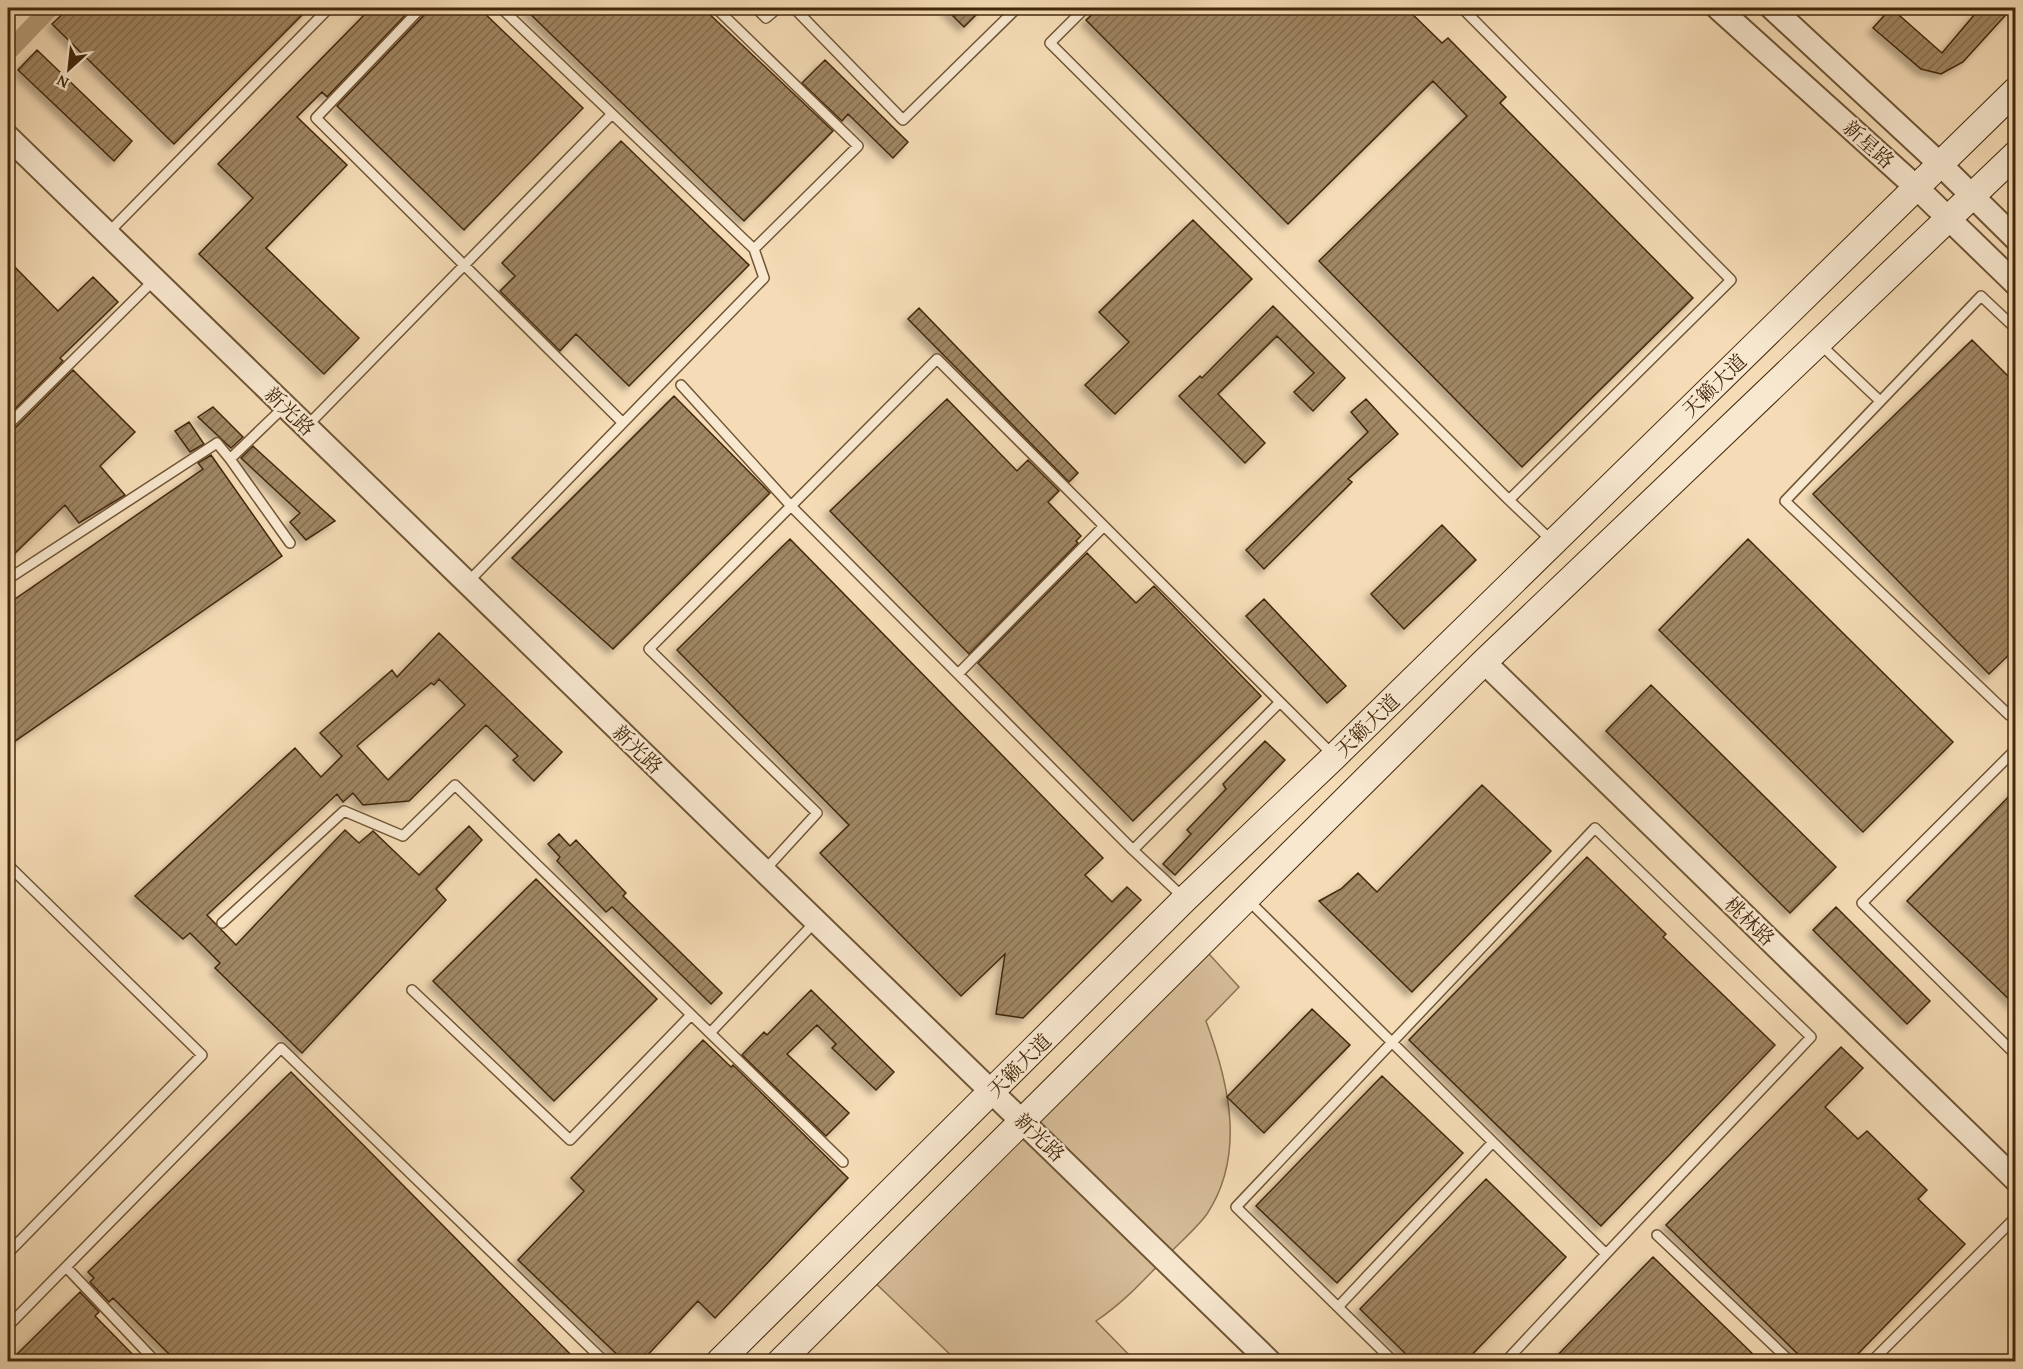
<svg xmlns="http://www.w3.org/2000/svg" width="2023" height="1369" font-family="'Gentium Book Plus','Noto Serif SC',serif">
<defs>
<pattern id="building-hatch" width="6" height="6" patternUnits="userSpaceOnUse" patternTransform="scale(1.5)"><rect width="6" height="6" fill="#a08663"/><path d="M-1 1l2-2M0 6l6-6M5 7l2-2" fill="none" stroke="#846e50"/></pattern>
<filter id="shadow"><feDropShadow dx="-5" dy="5" stdDeviation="3" flood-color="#0004"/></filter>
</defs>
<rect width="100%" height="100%" fill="#f5dcb6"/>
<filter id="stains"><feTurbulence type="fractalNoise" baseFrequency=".00333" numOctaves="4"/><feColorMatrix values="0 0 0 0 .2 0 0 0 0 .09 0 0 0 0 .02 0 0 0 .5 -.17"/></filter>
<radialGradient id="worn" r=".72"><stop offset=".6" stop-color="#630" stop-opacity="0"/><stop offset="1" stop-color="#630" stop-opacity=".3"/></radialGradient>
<path fill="#d7bd99" stroke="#8d7252" stroke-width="1.5" d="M1200 944 1239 987 1206 1021C1229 1083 1246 1155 1207 1214 1196 1229 1179 1243 1166 1257 1144 1280 1123 1303 1096 1321L1135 1361H957L867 1275Z"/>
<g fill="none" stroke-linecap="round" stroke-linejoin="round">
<path stroke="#b89f7c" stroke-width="18" d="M8 52 50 8"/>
</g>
<path fill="url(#building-hatch)" stroke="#43280a" stroke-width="1.5" fill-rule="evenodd" filter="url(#shadow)" d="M69 8H309L174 144 52 24Z
M371 8H412L327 97 322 92 297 117 347 165 266 248 359 338 324 374 199 254 253 198 218 164Z
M428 8H479L583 108 464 230 337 106 426 13Z
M524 8H703L833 131 744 221Z
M945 8H983L964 27Z
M1099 8H1406L1442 43 1448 38 1506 97 1500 103 1693 298 1522 467 1319 261 1467 116 1433 81 1288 224 1086 20Z
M1891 8 1942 53 1980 8H2012L1963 62 1941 74 1921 69 1873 28Z
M37 50 132 141 114 161 18 70Z
M825 60 908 142 893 158 848 114 842 121 802 83Z
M621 141 749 265 629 386 576 334 560 351 500 291 515 276 502 263Z
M1193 220 1252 279 1115 414 1085 385 1129 342 1099 312Z
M8 260 58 311 93 277 118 302 60 358 63 361 8 416Z
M1273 306 1345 378 1313 411 1294 392 1314 373 1277 336 1218 394 1265 443 1245 463 1179 396 1200 376 1202 378Z
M919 308 1078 473 1069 482 908 319Z
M1972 340 2016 384V648L1989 674 1813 494Z
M73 370 135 432 100 466 125 495 79 523 65 505 8 560V432L13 430Z
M674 396 770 493 613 649 512 558Z
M947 399 1017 471 1028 460 1059 491 1048 502 1081 536 1076 541 1078 543 969 654 830 511Z
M1366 399 1398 434 1348 479 1352 482 1264 569 1246 550 1368 432 1351 412Z
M213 407 243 437 231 448 198 417Z
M189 422 204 444 190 452 175 431Z
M253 446 255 448 335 521 306 540 290 522 300 513 241 458Z
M211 455 282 556 8 746V604L203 469 198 463Z
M1442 525 1476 560 1404 629 1371 594Z
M790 539 1103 858 1085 875 1112 902 1127 887 1141 900 1023 1018 996 1014 1005 954 961 996 820 853 849 825 677 650Z
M1748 539 1953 742 1863 832 1659 630Z
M1087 553 1136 603 1154 586 1261 696 1133 821 978 663Z
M1264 599 1346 686 1327 703 1246 616Z
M439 633 562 752 534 781 513 760 518 756 486 725 409 801 363 805 353 793 343 802 337 794 207 915 236 945 345 830 359 843 373 831 419 875 469 826 482 840 436 889 446 900 302 1053 215 968 220 963 190 933 183 939 135 896 295 748 321 777 342 756 320 733 392 670 397 677ZM439 679 465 705 388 780 357 746 431 683 434 685Z
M1651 685 1836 867 1790 913 1606 731Z
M1265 741 1285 760 1175 875 1163 864 1191 834 1187 830 1226 789 1223 784Z
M1482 785 1551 851 1412 992 1319 901 1341 889 1358 873 1377 892Z
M2016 789V1006L1907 901Z
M559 834 570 846 576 840 626 893 623 896 722 993 711 1004 612 907 606 912 557 861 560 857 548 844Z
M1587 857 1666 934 1663 937 1775 1045 1601 1226 1409 1040Z
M536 879 657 999 554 1101 433 981Z
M1836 907 1930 1001 1907 1024 1813 930Z
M811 990 894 1072 876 1090 832 1048 836 1044 817 1025 787 1054 849 1113 826 1136 742 1055 764 1032 767 1035Z
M1312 1009 1350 1045 1264 1133 1227 1097Z
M703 1040 731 1067 733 1065 848 1178 715 1318 698 1301 641 1362H625L518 1260 584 1191 571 1178Z
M1841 1047 1863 1068 1825 1107 1858 1139 1867 1131 1927 1190 1918 1199 1965 1244 1850 1362H1806L1666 1225Z
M291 1072 578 1362H177L113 1298 109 1302 90 1282 94 1278 88 1272Z
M1382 1076 1463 1153 1337 1283 1256 1206Z
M1486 1179 1566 1257 1465 1362H1414L1360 1309Z
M1653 1257 1761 1362H1551Z
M80 1292 99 1312 95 1316 140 1362H9Z"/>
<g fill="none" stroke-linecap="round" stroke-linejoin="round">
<defs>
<path id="service" d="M421 8 316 118 623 423
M501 8 754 249
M756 8 766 18 778 8
M794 8 903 120 1017 8
M1085 8 1050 43 1509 500 1731 280 1462 8
M108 233 329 8
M2016 329 1981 296 1785 501 2009 715 2016 709
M1821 345 1880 401
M681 385 791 506 1133 850
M8 425 155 279
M306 427 612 114
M230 459 290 543
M1509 500 1553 542
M8 579 217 443 230 459 285 406
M467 583 764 278 754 249 858 146 716 8
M958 674 1104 526
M2016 749 1862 903 2016 1055
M8 865 202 1055 8 1253
M764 871 817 813 649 649 937 359 1333 755
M1185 899 1133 850 1280 702
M1248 900C1367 1018 1487 1136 1606 1254L1811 1037 1595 828 1236 1207 1394 1362
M222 923 344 811 403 836 455 785 710 1033 816 921
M412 990 570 1140 691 1015
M710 1033 843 1162
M1657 1235 1791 1362
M66 1267 156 1362
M1338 1307 1493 1142
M8 1326 281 1048 605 1362
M1505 1362 1606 1254
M1871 1362 2016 1217"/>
<path id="tertiary" d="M1718 8 1916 187 2016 284
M1772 8 1940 164 2016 239
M8 137 1270 1362
M1484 662 2016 1180"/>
<path id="secondary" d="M719 1362 1185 899 1335 756 2016 90
M780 1362 1484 662 2016 154"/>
</defs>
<use href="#service" stroke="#705535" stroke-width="12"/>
<use href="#tertiary" stroke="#705535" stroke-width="26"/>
<use href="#secondary" stroke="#43280a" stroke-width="28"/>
<use href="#service" stroke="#f8e8d0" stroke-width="9"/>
<use href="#tertiary" stroke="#f8e8d0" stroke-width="22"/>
<use href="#secondary" stroke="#f8e8d0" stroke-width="26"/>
</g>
<g text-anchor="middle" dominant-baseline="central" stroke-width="4.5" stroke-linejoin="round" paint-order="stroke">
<g font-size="20" fill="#43280a" stroke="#f8e8d0">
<text transform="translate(1869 144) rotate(42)">新星路</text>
<text transform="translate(1714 385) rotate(-44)">天籁大道</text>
<text transform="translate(290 411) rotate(44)">新光路</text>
<text transform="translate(1367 725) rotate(-44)">天籁大道</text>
<text transform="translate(638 749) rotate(44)">新光路</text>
<text transform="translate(1750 921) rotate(44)">桃林路</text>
<text transform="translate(1019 1065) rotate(-45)">天籁大道</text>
<text transform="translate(1040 1137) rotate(44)">新光路</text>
</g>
</g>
<rect width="2023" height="1369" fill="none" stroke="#f5dcb6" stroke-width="30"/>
<rect x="9" y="9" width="2005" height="1351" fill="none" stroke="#43280a" stroke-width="3"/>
<rect x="15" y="15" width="1993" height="1339" fill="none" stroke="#43280a" stroke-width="1.5"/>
<g transform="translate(69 69) rotate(207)" stroke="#f8e8d0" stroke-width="4.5" paint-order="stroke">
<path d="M0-4.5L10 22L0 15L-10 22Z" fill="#43280a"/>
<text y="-9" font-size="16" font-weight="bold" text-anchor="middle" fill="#43280a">N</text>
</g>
<rect width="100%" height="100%" filter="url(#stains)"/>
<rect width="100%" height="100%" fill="url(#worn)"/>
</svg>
